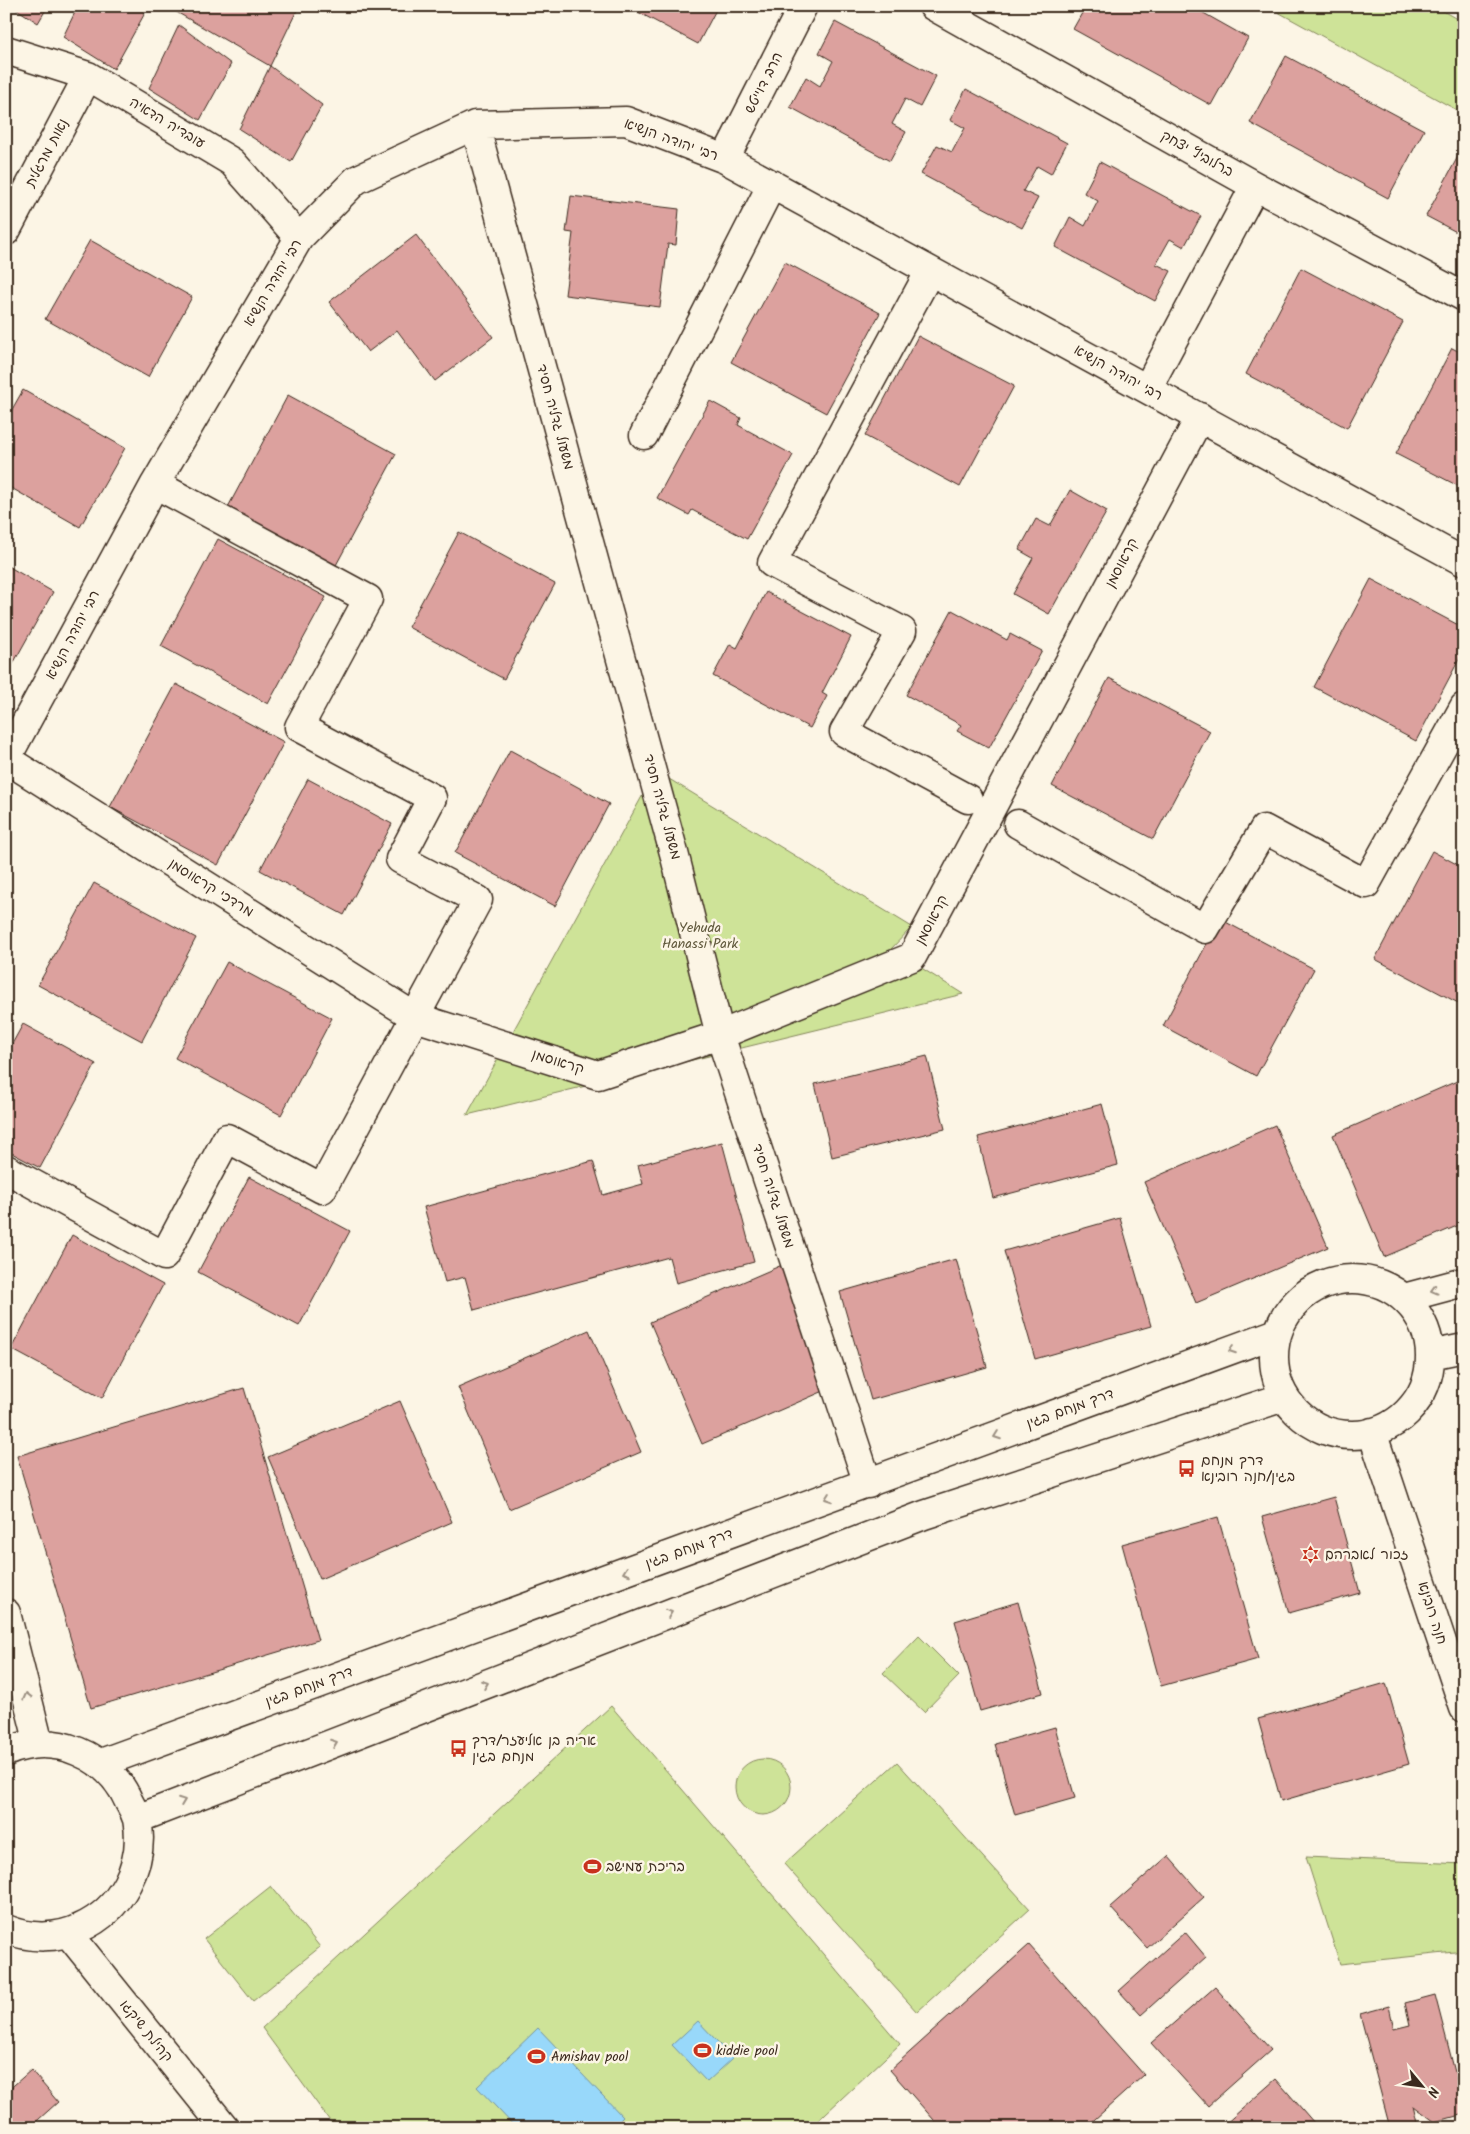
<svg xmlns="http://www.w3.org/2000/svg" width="1470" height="2134" font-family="Kalam,'Playpen Sans Hebrew',sans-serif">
<rect width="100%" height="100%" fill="#fcf5e5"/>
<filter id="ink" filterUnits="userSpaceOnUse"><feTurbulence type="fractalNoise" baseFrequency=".02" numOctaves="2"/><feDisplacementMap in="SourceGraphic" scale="10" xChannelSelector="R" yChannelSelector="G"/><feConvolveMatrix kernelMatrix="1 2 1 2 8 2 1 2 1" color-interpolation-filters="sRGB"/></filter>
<g filter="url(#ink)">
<path fill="#cee398" stroke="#84865b" d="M1267 6H1434L1464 23V114Z
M656 771 912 927 891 949 963 994 467 1115Z
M919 1636 959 1676 924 1712 883 1673Z
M611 1706 900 2044 810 2128H335L262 2028Z
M735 1787a28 28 0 1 1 56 0a28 28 0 1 1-56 0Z
M897 1762 1030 1909 917 2012 784 1864Z
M1306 1857 1464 1864V1951L1340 1964Z
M271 1886 320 1947 253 2001 204 1939Z"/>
<path fill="#98d8fa" stroke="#7392a2" d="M698 2021 733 2058 707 2082 672 2045Z
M538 2028 623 2117 612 2128H516L477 2087Z"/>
<path fill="#dca19e" stroke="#3b2a1e" d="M12 6H48L38 23Z
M78 6H137L145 13 114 69 63 37Z
M166 6H299L270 66Z
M641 6H718L698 44 638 12Z
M1086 6H1191L1248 38 1211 105 1073 29Z
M835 22 936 76 920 107 905 99 892 124 906 132 890 161 790 107 806 77 820 86 833 61 819 53Z
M179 25 231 64 200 120 149 88Z
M1286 56 1424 130 1388 198 1250 123Z
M270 66 322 105 291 162 239 129Z
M966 89 1067 143 1051 174 1037 166 1023 191 1038 198 1022 228 921 174 937 145 952 152 965 128 950 120Z
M1462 149H1464V236L1426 216Z
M1100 162 1201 216 1184 247 1170 239 1156 264 1171 271 1155 301 1055 247 1070 217 1085 226 1098 201 1084 193Z
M571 196 679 209 676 245 668 244 660 307 565 295 573 233 566 232Z
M416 235 493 337 435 381 397 330 368 352 329 302Z
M90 240 192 297 148 377 45 319Z
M785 262 880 313 826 413 731 362Z
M1301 268 1403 322 1347 428 1246 374Z
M918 336 1014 386 960 487 865 436Z
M1452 348 1464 354V489L1396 454Z
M23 390 125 448 80 527 6 485V420Z
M288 395 396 454 335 567 227 509Z
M710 401 741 418 738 425 793 455 747 539 692 510 689 515 657 498Z
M1070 490 1107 511 1049 614 1013 594 1033 558 1019 550 1036 519 1050 526Z
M459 532 555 584 504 679 408 627Z
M218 539 326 597 268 704 161 646Z
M6 565 53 592 9 671 6 670Z
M1371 579 1464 628V650L1416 741 1314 687Z
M766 592 851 637 822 693 827 696 810 728 713 676 730 644 737 648Z
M952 610 1007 640 1010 634 1042 651 989 748 957 731 961 725 906 695Z
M1109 678 1210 731 1153 839 1052 786Z
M176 684 284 742 218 865 110 807Z
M510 750 609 804 555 906 455 853Z
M308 779 392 824 344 915 260 870Z
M1432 851 1464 868V1006L1375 959Z
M94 883 196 938 142 1041 38 985Z
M1220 919 1314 969 1256 1076 1163 1026Z
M227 962 332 1018 281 1115 175 1058Z
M23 1024 96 1064 40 1168 6 1150V1055Z
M927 1056 945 1129 832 1157 815 1084Z
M1464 1078V1223L1384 1257 1333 1135Z
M1102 1104 1118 1165 993 1198 978 1137Z
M1275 1125 1328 1247 1196 1303 1144 1182Z
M722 1142 754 1262 676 1283 669 1257 474 1310 465 1277 445 1282 424 1207 593 1161 603 1195 643 1184 638 1165Z
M249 1177 350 1231 299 1326 198 1272Z
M1120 1218 1151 1326 1035 1359 1004 1251Z
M72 1235 163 1285 102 1398 11 1349Z
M956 1259 987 1367 871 1400 840 1292Z
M782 1265 833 1387 702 1444 650 1322Z
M589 1330 641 1452 509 1509 458 1387Z
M244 1388 318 1640 91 1708 17 1456Z
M400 1401 452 1522 320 1579 268 1457Z
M1334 1497 1360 1593 1289 1613 1262 1517Z
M1218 1517 1258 1659 1161 1686 1122 1544Z
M1018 1602 1043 1693 980 1711 955 1621Z
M1386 1683 1409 1764 1281 1801 1258 1719Z
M1055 1727 1075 1798 1015 1815 995 1744Z
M1168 1856 1204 1897 1147 1948 1110 1907Z
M1185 1932 1206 1957 1141 2015 1119 1991Z
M1029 1945 1144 2075 1085 2128H941L890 2070Z
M1215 1987 1271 2050 1208 2106 1151 2043Z
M1435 1995 1464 2107V2114L1435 2122 1414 2106 1419 2127 1390 2128 1360 2014 1389 2006 1394 2029 1410 2025 1405 2003Z
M31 2070 58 2102 29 2128H6V2092Z
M1276 2079 1315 2124 1311 2128H1227L1224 2125Z"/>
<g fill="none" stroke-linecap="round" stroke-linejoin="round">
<defs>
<path id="minor" d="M933 6 1255 186 1464 297
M6 50 88 76 232 162 299 238
M475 125 674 853 720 1035 868 1484
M725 159 803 6
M6 231 88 76
M930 271 772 563 902 631 844 732 968 799
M1147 389 1255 186
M644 435 772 184
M6 759 155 484 299 238 356 180 475 125 626 121 725 159 1464 562
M6 759 415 1017 598 1075 720 1035 912 957 1200 417
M1018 824 1205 929 1264 829 1366 884 1464 707
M6 1169 164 1256 227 1138 322 1189 478 900 400 859 432 798 299 727 368 599 155 484
M1274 1357a78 78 0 1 1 156 0a78 78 0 1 1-156 0Z
M1404 1298 1464 1282
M1430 1355 1464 1348
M1372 1432 1464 1708
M6 1613 39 1744
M6 1752C54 1731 109 1755 129 1802 132 1807 135 1813 137 1819 146 1864 121 1910 80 1928 57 1939 30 1939 6 1929
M101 1763 1277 1333
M137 1819 924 1515 1284 1397
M68 1933 225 2128"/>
</defs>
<use href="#minor" stroke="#3b2a1e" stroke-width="31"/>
<use href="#minor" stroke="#fcf5e5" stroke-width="28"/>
</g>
<defs><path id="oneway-chevron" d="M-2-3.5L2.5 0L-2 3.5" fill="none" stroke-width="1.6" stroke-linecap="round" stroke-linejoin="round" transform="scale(1.25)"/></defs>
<g stroke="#9c9082">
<use href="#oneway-chevron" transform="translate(1434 1290) rotate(165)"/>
<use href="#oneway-chevron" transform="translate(1232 1350) rotate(160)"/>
<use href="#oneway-chevron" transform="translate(997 1436) rotate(160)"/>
<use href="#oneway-chevron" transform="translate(828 1498) rotate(160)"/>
<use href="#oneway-chevron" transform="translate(626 1572) rotate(160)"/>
<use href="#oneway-chevron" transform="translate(669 1613) rotate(-21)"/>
<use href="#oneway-chevron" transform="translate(485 1684) rotate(-21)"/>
<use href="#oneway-chevron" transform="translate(27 1696) rotate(-104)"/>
<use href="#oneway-chevron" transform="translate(334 1743) rotate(-21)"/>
<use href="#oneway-chevron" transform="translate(182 1801) rotate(-21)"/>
</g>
</g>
<defs>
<symbol id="bus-bare" viewBox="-9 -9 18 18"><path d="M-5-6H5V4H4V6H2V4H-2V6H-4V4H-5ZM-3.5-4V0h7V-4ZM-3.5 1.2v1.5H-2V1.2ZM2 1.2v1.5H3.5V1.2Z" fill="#c8321e" stroke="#fcf5e5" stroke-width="2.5" paint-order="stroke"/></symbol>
<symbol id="synagogue-bare" viewBox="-9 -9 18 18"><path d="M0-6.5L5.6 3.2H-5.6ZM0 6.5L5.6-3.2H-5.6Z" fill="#c8321e" stroke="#fcf5e5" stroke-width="2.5" paint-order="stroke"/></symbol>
<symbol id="stadium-bare" viewBox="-9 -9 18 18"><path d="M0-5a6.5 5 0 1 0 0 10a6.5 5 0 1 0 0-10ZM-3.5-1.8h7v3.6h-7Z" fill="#c8321e" stroke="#fcf5e5" stroke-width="2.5" paint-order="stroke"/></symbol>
</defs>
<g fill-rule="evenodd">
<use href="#bus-bare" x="1174" y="1456" width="25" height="25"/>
<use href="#synagogue-bare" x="1298" y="1542" width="25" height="25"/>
<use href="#bus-bare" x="446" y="1736" width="25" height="25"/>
<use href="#stadium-bare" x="580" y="1854" width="25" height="25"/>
<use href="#stadium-bare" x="690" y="2038" width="25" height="25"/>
<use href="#stadium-bare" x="524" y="2044" width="25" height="25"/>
</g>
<g text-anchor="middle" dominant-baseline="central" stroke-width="5" stroke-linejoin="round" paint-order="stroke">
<g font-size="14" fill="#3b2a1e" stroke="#fcf5e5">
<text transform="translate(764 83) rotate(-63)">הרב דוייטש</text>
<text transform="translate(167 123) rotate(31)">עובדיה הדאיה</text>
<text transform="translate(671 140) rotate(20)">רבי יהודה הנשיא</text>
<text transform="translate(47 153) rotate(-62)">נאות מרגלית</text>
<text transform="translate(1197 154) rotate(29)">ברלוביץ יצחק</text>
<text transform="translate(273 283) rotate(-59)">רבי יהודה הנשיא</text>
<text transform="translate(1118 373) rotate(29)">רבי יהודה הנשיא</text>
<text transform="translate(555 417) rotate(75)">משעול גדליה חסיד</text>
<text transform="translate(1122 563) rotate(-62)">קראוסמן</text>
<text transform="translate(73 635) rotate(-62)">רבי יהודה הנשיא</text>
<text transform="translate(662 807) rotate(75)">משעול גדליה חסיד</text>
<text transform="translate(211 888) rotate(32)">מרדכי קראוסמן</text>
<text transform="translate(932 920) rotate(-62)">קראוסמן</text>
<text transform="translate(558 1062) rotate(17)">קראוסמן</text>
<text transform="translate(773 1196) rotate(72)">משעול גדליה חסיד</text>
<text transform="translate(1070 1409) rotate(-20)">דרך מנחם בגין</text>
<text transform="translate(689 1549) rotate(-20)">דרך מנחם בגין</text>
<text transform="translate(1432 1613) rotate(72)">חנה רובינא</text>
<text transform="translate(309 1687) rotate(-20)">דרך מנחם בגין</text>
<text transform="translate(146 2031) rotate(51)">קהילת שיקגו</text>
</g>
<g font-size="14" fill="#60583c" stroke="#fcf5e5">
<text x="700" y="928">Yehuda<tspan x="700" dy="16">Hanassi Park</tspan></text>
</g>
<g font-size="14" fill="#3b2a1e" stroke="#fcf5e5" text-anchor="start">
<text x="1201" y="1461">דרך מנחם<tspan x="1201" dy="16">בגין/חנה רובינא</tspan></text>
<text x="1325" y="1555">זכור לאברהם</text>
<text x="472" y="1741">אריה בן אליעזר/דרך<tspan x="472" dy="16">מנחם בגין</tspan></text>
<text x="606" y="1867">בריכת עמישב</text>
<text x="716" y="2051">kiddie pool</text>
<text x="551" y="2057">Amishav pool</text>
</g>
</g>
<rect width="1470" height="2134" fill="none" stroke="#fcf5e5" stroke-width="25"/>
<rect x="12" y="12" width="1445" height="2109" fill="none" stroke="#3b2a1e" stroke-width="2" filter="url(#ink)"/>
<g transform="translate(1422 2086) rotate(119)" stroke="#fcf5e5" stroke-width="4" paint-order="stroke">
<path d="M0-4L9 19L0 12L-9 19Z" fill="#3b2a1e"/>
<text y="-8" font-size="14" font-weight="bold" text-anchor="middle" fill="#3b2a1e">N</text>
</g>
</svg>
